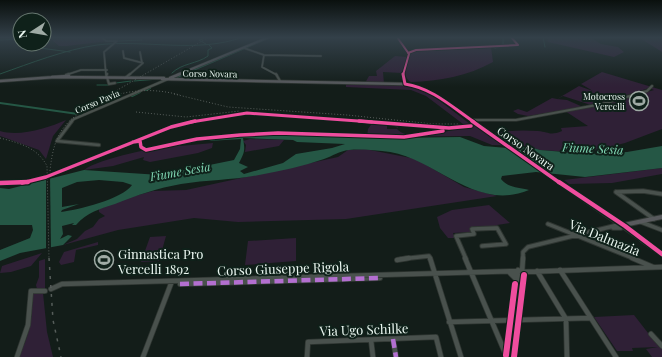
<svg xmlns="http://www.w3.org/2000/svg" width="662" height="357" font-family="'Playfair Display',serif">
<rect width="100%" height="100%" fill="#131d19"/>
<path fill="#2f2036" d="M67 37H100L108 41 67 46H59L52 40Z
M547 37H590L601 44 618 47 624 52 614 57 548 42Z
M638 37H662V52L659 50Z
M491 47 493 62C468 76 439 81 411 82 400 76 408 64 409 53L415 50Z
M395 56 407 57 402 73 383 72 384 84 365 83 369 76H377L376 71Z
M602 72 662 90V129L625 143 585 153 540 150 527 146 492 145 470 136 367 137 368 129 373 122 397 124 398 128 392 125 387 126V129H397C413 146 459 126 479 124L494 134C508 130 523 130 538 131 549 132 550 136 562 131L561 128 588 126 565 111 597 106 654 90 649 88 617 98 605 94 615 99 591 105 563 96 557 99 567 100 583 107 528 116 518 114 513 111 518 109 527 112 552 98 557 99 579 86 593 91 581 84Z
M346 84 412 86 427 91 470 124 449 128 440 126 463 124 426 96 411 90 346 87Z
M66 120 53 136 46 159 39 150 0 136V131C20 137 48 128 66 120Z
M250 139 284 140 279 146 245 152 246 145 243 141Z
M181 143 180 146 213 143 212 148 198 153 150 162 143 160 144 157 113 166 84 170C99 158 160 147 181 143Z
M365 149 416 159 464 187 497 196 346 219 238 222 194 218 118 230 63 245 77 239 85 231 93 227 99 219 105 216 99 212V209L124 199 153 191 186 190 338 157 348 150Z
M662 168V174L612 183 569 184 564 180Z
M489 205 510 223 497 225 498 227H470L472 232 453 233 455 238H448L440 228 437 217 452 210Z
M166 236 159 261 141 262 150 237Z
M296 238V261L245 265 248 241Z
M98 242V245L76 250 74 262 61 265 59 262 64 252Z
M42 253 31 266 11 272 0 273 2 266Z
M45 259V290L37 289 36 285 39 277V261Z
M32 292 43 293 47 332 53 357H19C30 333 33 318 32 292Z
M634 315 659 347 662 348V357H649H652L646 349 658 347 632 348 633 351H617L594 317Z"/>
<path fill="#255745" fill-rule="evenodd" d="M258 135H318L391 138 460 137 484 146 519 149 527 146 540 150 589 154 627 152 662 146V168L585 177 536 172 502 176 501 179C508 188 518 187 529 190 473 213 435 155 382 151 371 150 360 149 349 150 339 151 333 156 324 159 303 166 281 171 259 175 234 180 207 180 181 184 158 188 137 195 115 204 100 209 87 212 76 225H72L74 223 62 226 63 234 60 239 68 235 72 236 63 245 20 253 0 261V250L30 238 33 230 32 225H0V188L9 189 84 170 160 175 234 160 240 149 241 139 209 141 211 140ZM243 138 293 140 297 142 345 144 332 148 296 154 283 163 244 174 240 171 248 167 239 163C245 152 245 150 243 138ZM99 180 123 182 132 185C123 199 77 210 61 212L62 210 79 204 62 207V188L77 182Z"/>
<path fill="#131d19" d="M50 176 51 249 46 250V177Z"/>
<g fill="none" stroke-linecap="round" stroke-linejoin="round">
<path stroke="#255745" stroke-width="1" d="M202 37 203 39 199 40 206 44
M543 37 545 47
M503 38V45
M0 40 20 39
M118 41 142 40
M33 44 40 48 70 52
M495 48 503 46
M172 73C182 63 197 64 208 56V50L212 48 209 45
M0 74C31 63 64 50 97 45 144 39 198 54 243 37
M134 81 159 79
M116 83 131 81
M97 85H109"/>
<path stroke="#255745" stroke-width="1.5" d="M182 75 271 37"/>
<path stroke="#255745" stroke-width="2" d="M177 77 184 74
M146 90 150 88
M132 96 140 92
M0 103 85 115"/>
<defs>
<path id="minor-far4" d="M101 37 106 41H117L104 52 106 75
M244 48 264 55 321 56
M123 51 124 58 143 63 129 75
M140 52 142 63
M264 55 262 67 277 75
M66 75 81 70H107"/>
<path id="minor-far3" d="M276 74 280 81
M66 75 69 74
M106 77 107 74
M107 77 109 84 115 83
M125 78 130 74
M470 120H516L602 104 647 91 652 86
M71 122 74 119 168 79"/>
<path id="minor-far2" d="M72 121 57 141 99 145"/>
<path id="minor-far1" d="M616 192 654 219
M616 192 643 191 662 194
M641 222 662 230
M548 224 635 259
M613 228H621
M401 259 429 256 430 259
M466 259 456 236 474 234 472 229 497 228 506 244 482 246
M523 259V252L528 247 618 225"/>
<path id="minor" d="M430 258 461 357
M465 258 506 355
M632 258 653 267
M397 260 409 258
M560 270 616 357
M537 271 566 319 567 357
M509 272 516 279
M522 272 523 258
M516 274 518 270 522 272 662 267
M180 284 380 278
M51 289 62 284 517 271
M449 322 591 318
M651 334 662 346
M393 339 396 357
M371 340 373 357
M506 355 518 275
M17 357 28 325 31 291H45
M143 357 172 281
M307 357 308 342 436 337 441 357
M514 357 524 278 522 272"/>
<path id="major-far3" d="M177 75 269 37"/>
<path id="major-far2" d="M52 77 164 78
M170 78 180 74
M162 79 405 84C432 88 452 107 474 122
M0 81 69 76"/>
<path id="major-far1" d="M472 121 560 183"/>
<path id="major" d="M559 182 643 240
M624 225 662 217
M642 240 662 254"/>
</defs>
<use href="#minor-far4" stroke="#2f3632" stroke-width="2.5"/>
<use href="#minor-far3" stroke="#2f3632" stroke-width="3.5"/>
<use href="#minor-far2" stroke="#2f3632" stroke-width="4.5"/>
<use href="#minor-far1" stroke="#2f3632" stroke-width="5.5"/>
<use href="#minor" stroke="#2f3632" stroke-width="6"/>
<use href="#major-far3" stroke="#2f3632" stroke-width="3"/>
<use href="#major-far2" stroke="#2f3632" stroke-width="4"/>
<use href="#major-far1" stroke="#2f3632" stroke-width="5"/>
<use href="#major" stroke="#2f3632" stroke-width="6"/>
<use href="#minor-far4" stroke="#49514d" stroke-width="1.5"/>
<use href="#minor-far3" stroke="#49514d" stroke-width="2"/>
<use href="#minor-far2" stroke="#49514d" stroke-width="2.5"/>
<use href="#minor-far1" stroke="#49514d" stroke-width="3.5"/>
<use href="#minor" stroke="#49514d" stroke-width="4.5"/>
<use href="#major-far3" stroke="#585a5d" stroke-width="2"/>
<use href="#major-far2" stroke="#585a5d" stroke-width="2.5"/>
<use href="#major-far1" stroke="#585a5d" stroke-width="3"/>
<use href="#major" stroke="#585a5d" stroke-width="4"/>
<path stroke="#565d5a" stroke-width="1" stroke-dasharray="1 2" stroke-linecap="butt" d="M114 92 209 37
M174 94 228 107 347 115 433 124H459
M95 103C123 90 150 87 180 95
M136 112 186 117 240 111
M0 138C19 143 37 147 47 166L49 259
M50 171C54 131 65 120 99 101"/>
<path stroke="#565d5a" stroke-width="1.5" stroke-dasharray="3 6" stroke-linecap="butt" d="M49 258 53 320 61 357"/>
<path stroke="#b36fd0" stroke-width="4.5" stroke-dasharray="9 4.5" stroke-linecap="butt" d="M180 284 380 278
M393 339 396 357"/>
<defs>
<path id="cycleway-far4" d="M397 37 409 54 403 75
M408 53 416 50 518 45 511 37"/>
<path id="cycleway-far3" d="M403 74 405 84C432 88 452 107 474 122
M191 122 247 113 372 122"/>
<path id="cycleway-far2" d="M359 121 449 128 471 126
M472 121 560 183
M133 142 140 141 141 147 146 150 197 139 240 135 278 133 404 137 443 131
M22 183 46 177 171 127 195 121"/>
<path id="cycleway-far1" d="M559 182 625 226 662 254
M0 183 28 182"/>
<path id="cycleway" d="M506 355 515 284
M514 357 524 275"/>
</defs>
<use href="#cycleway-far4" stroke="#0f211a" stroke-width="3.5"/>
<use href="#cycleway-far3" stroke="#0f211a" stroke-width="5"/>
<use href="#cycleway-far2" stroke="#0f211a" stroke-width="5.5"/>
<use href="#cycleway-far1" stroke="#0f211a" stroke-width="7"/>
<use href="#cycleway" stroke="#0f211a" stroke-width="8"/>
<use href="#cycleway-far4" stroke="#ef4d9e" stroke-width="2"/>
<use href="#cycleway-far3" stroke="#ef4d9e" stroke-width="3"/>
<use href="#cycleway-far2" stroke="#ef4d9e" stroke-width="3.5"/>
<use href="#cycleway-far1" stroke="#ef4d9e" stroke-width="4.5"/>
<use href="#cycleway" stroke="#ef4d9e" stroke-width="6"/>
</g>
<linearGradient id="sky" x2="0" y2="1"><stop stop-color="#0a100e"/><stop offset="0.43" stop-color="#334049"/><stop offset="1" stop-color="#334049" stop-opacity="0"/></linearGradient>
<rect width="662" height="87" fill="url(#sky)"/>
<defs>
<symbol id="stadium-ring" viewBox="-11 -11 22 22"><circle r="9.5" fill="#0f211a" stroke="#9faba5" stroke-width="1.5"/><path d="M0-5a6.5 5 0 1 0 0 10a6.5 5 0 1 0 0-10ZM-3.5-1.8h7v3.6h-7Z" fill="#9faba5"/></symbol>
</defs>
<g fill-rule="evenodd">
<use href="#stadium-ring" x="628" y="90" width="22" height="22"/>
<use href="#stadium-ring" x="93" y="249" width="22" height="22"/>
</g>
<g text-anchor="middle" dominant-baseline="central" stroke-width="4" stroke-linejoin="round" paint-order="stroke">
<g font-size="9" fill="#ebf7f1" stroke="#0f211a">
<text transform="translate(210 73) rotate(1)">Corso Novara</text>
<text transform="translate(97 101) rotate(-23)">Corso Pavia</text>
</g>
<g font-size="9" fill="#ebf7f1" stroke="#0f211a" text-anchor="end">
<text x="625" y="96">Motocross<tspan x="625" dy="10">Vercelli</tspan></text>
</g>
<g font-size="11" fill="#ebf7f1" stroke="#0f211a">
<text transform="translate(526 148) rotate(35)">Corso Novara</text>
</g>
<g font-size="12" font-style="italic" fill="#7fd5b2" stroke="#0f211a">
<text transform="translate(593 148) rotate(3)">Fiume Sesia</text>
<text transform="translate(180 171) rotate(-10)">Fiume Sesia</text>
</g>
<g font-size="13" fill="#ebf7f1" stroke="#0f211a">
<text transform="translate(605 237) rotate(22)">Via Dalmazia</text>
<text transform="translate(283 268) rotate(-2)">Corso Giuseppe Rigola</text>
<text transform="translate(364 329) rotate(-2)">Via Ugo Schilke</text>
</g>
<g font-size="13" fill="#ebf7f1" stroke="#0f211a" text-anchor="start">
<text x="118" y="253">Ginnastica Pro<tspan x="118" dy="15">Vercelli 1892</tspan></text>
</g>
</g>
<g transform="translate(32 32) rotate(258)"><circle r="19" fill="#0f211a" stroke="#677770"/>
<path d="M0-3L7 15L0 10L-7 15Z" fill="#9faba5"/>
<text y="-6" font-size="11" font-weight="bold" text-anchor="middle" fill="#ebf7f1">N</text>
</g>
</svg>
